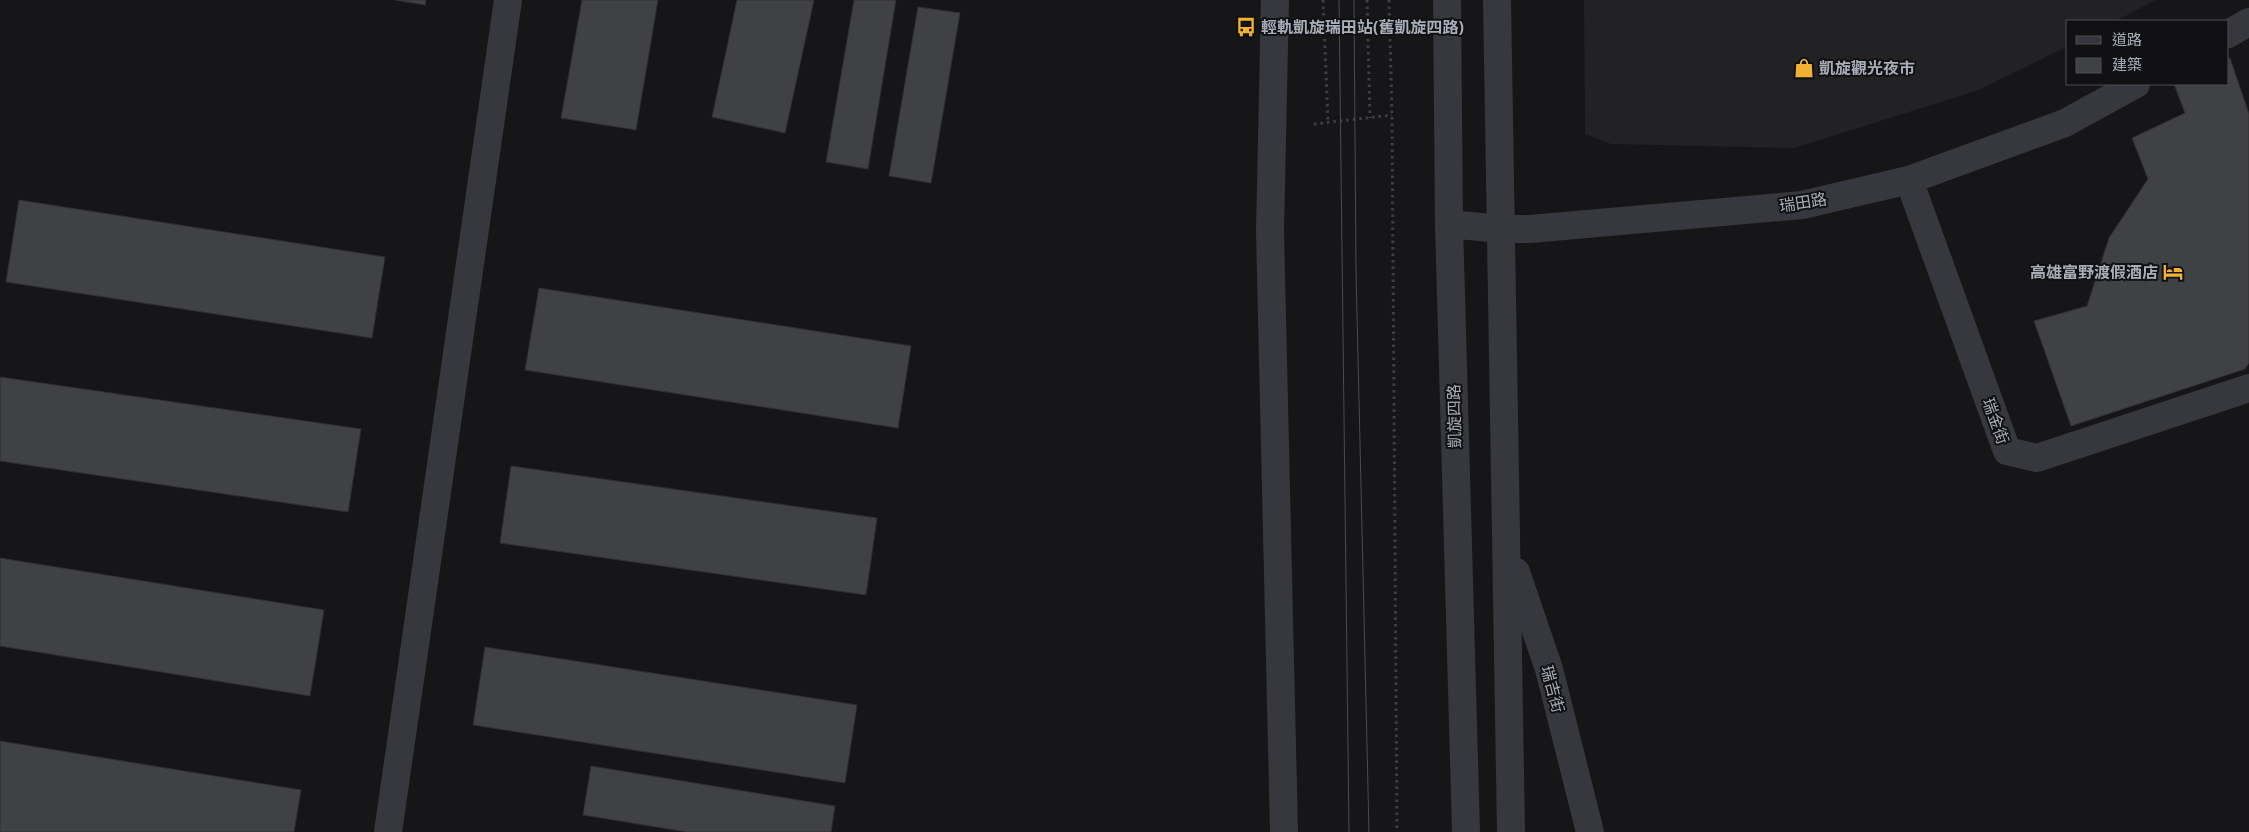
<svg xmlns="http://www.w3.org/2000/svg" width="2249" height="832" font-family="'Open Sans','Noto Sans TC',sans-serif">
<rect width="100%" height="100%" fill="#161618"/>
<path fill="#222225" d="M1584 0H2156L2116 21H2068V46L1979 90 1794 148 1611 144 1585 134Z"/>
<path fill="#404145" stroke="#303034" d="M395 0H426L425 5Z
M582 0H658L636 130 561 118Z
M737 0H814L785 133 712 117Z
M854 0H896L868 169 826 162Z
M918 7 960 13 931 183 889 176Z
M2230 58 2249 114V363L2245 369 2071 426 2034 321 2087 306 2109 238 2148 179 2132 138 2185 113 2174 84H2228V59Z
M19 200 385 257 372 338 6 282Z
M539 288 911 346 898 428 525 370Z
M0 377 361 429 348 512 0 461Z
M511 466 877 518 866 595 500 543Z
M0 558 324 610 310 696 0 646Z
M485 647 857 705 845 783 473 725Z
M0 741 301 790 294 832H0Z
M591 766 835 806 831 832H687L583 815Z"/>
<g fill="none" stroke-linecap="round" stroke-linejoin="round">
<path stroke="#3d3f44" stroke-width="3" stroke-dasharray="2.5 4" stroke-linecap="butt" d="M1323 0 1328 122
M1367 0 1370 118
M1389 0 1392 115 1397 832
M1314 124 1392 115"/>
<path stroke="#37383d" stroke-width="28" d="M1275 0 1270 231 1284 832
M1447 0 1449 224 1466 832
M1497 0 1511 832
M2228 34 2249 22
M1909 180 2007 451 2037 458 2249 388
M1449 224 1501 229H1530L1802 205 1909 180 2065 123 2136 84
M1516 572 1549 669 1590 832
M388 832 508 0"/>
<path stroke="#4a4c52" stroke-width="1" d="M1339 0 1349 832
M1354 0 1356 270 1369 832"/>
</g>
<defs>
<symbol id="bus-bare" viewBox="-9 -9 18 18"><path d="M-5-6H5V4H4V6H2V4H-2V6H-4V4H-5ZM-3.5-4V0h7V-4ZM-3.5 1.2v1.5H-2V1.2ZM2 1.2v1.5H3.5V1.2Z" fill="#f2b134" stroke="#111113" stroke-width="2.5" paint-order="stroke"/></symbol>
<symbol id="shop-bare" viewBox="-9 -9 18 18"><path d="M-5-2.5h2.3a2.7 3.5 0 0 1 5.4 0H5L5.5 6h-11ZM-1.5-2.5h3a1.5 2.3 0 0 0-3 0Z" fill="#f2b134" stroke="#111113" stroke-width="2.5" paint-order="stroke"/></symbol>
<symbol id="hotel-bare" viewBox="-9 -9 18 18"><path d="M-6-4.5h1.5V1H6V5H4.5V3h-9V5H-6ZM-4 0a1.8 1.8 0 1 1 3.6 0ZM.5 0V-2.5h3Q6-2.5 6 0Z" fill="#f2b134" stroke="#111113" stroke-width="2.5" paint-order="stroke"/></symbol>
</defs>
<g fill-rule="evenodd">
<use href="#bus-bare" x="1232" y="13" width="28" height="28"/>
<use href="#shop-bare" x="1790" y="54" width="28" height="28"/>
<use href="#hotel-bare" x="2159" y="258" width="28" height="28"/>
</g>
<g text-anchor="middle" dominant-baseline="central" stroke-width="4" stroke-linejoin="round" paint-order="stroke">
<g font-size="16" font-weight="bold" fill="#a8adb8" stroke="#111113" text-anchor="start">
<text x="1261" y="27">輕軌凱旋瑞田站(舊凱旋四路)</text>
<text x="1819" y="68">凱旋觀光夜市</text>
<text x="2158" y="272" text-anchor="end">高雄富野渡假酒店</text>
</g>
<g font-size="16" fill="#a8adb8" stroke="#111113">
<text transform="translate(1803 202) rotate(-9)">瑞田路</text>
<text transform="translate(1454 416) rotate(-91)">凱旋四路</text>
<text transform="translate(1996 421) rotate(70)">瑞金街</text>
<text transform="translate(1553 689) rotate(75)">瑞吉街</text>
</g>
</g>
<rect x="2066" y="20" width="162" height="65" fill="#111113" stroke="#4d4f55"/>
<rect x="2076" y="36" width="25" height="8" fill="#37383d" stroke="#4d4f55"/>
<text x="2112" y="45" font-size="15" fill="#a8adb8">道路</text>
<rect x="2076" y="58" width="25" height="15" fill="#404145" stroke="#4d4f55"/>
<text x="2112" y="70" font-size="15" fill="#a8adb8">建築</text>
</svg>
